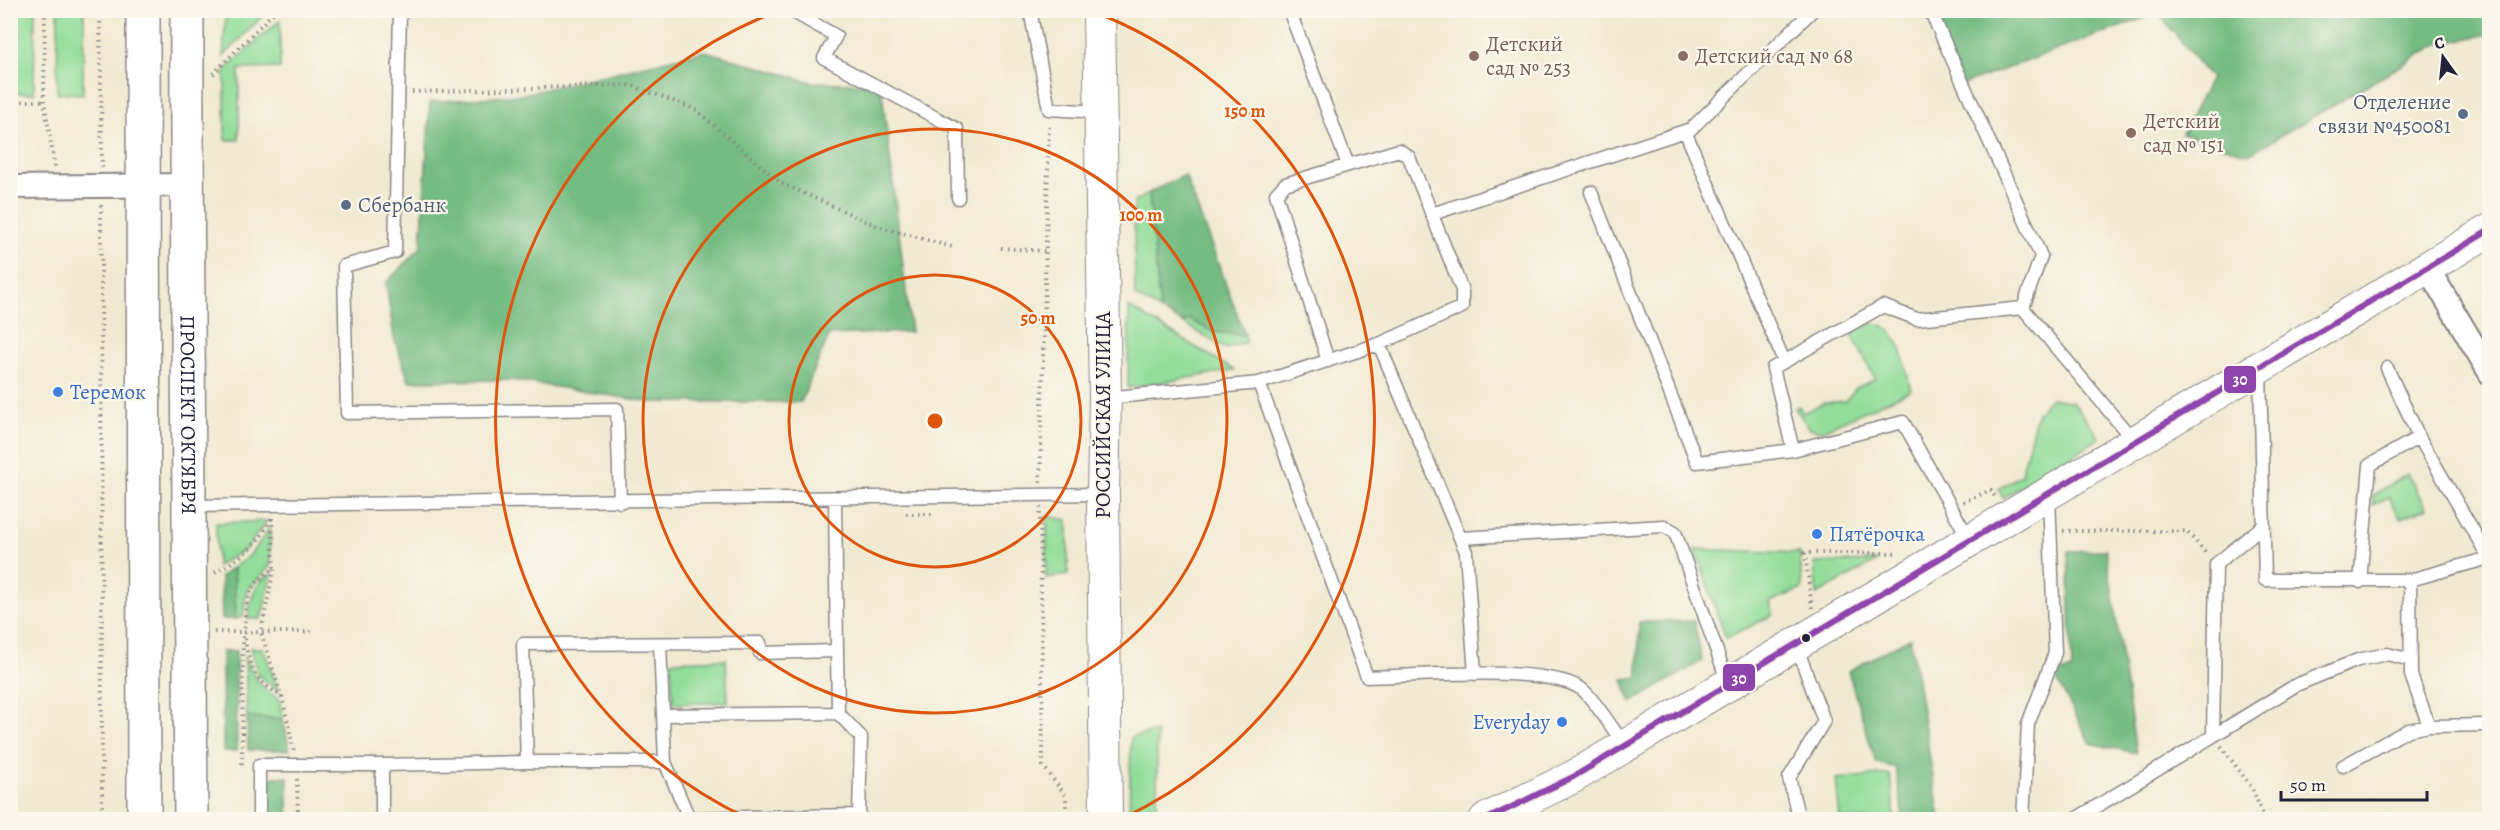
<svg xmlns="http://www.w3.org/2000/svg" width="2500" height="830" font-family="Alegreya,serif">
<rect width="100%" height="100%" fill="#fbf7ec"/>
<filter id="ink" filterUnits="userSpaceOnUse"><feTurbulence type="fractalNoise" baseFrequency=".0167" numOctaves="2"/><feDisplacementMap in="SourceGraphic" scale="12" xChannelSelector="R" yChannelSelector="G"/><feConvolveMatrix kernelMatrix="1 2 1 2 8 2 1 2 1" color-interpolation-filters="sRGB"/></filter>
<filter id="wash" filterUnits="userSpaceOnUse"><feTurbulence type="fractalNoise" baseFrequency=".008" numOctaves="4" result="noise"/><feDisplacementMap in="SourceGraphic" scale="24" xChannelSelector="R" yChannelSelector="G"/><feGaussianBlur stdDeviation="1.35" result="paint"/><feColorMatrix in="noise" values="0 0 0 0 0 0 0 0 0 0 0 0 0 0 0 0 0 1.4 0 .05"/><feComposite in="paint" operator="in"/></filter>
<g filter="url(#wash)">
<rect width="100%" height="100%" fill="#f1ead2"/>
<path fill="#92dd9a" stroke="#5a806a" stroke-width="1.5" d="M12 11H35L34 93H12Z
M58 11H84L83 94 57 93Z
M226 11H267L223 57Z
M280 20V68L239 69V140H225V70Z
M1149 193 1160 310 1135 296 1134 202Z
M1129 307 1234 370 1128 388Z
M1189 319 1213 332 1245 335 1246 342 1226 349 1183 323Z
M1874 323C1903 328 1904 365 1911 390L1821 431 1809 428 1795 408 1799 406 1803 413 1823 403 1845 401 1856 388 1875 379 1852 335 1859 328Z
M2051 398 2073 402 2100 438 2003 498 1998 489 2021 475 2037 413Z
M2407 474 2427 508 2400 518 2389 497 2373 505V495Z
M1047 516 1068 520V575L1046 578Z
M267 521 246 549 217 566 216 523Z
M270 528V566L246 592 243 617 236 619 234 567 250 555Z
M1695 549 1800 553 1802 589 1770 602 1773 615 1726 638Z
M1877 561 1817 595 1814 563Z
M272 574 261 619H248C250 602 253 582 272 574Z
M250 648H263L279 692 259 676Z
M245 655C252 675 261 688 279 699L283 719 247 717Z
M726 659 728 702 673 704 671 661Z
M1157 732V819H1129L1131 737Z
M1890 774 1895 819H1840L1836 779Z"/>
<path fill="#75bc82" stroke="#4c6f5e" stroke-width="1.5" d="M2489 10 2490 34 2438 44 2249 154 2182 134 2211 78 2158 13 1959 86 1932 11Z
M705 51 811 82 881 84 911 332 829 335 801 402H650L512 380 409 381 394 338 386 283 421 247 430 102 520 95Z
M1185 175 1245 335 1213 332 1189 319 1183 323 1160 310 1149 193Z
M2106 550 2136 753 2090 743 2054 674 2072 670 2068 551Z
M234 567 236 619H222L221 576Z
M1694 621 1702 661 1631 703 1623 679 1638 677 1639 622Z
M1910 638 1940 819H1903L1896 768 1876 763 1848 671Z
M222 651H236L237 751H223Z
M247 717 283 719 290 750H248Z
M265 777H288V819H266Z"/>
</g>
<g filter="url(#ink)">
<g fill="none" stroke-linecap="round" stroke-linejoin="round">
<defs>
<path id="lane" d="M400 10 395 252 344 266 347 413 617 409 620 502
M790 10 836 36 824 58 957 129 958 198
M1030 10 1049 109 1099 112
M1289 10 1348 165
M1930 10 2041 256 2023 308 2134 441
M1685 131 1784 361
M1591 192 1697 462 1793 450 1903 422 1969 539
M1432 214 1691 129 1813 10
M1328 361 1276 194 1285 184 1399 150 1409 157 1462 290V307L1379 344
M2260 371 2265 580H2410L2489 558 2419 437 2387 368
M1259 383 1367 677C1416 676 1542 665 1580 688 1591 694 1615 733 1625 745
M1106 398 1259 383 1379 344 1466 552 1475 674
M1793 450 1773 368 1883 306 1917 319 2023 308
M190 506 1102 494
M2264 525 2216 564 2213 736 2296 685 2358 660 2387 654 2411 660
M1461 538 1664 526 1675 532 1728 683
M2410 580 2411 675 2429 726
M2360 582 2370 465 2419 437
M660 644 665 762H527L523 644 760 643V653L837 651 835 498
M1796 645 1824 721 1789 778 1799 820
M837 651 838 713
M663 715 838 713 861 737 859 815 689 818 665 762
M2343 766 2408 730 2429 726 2490 725
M259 820V765H382
M382 820V765L527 762
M2023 820 2028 724 2055 653 2049 496
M2074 820 2213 736"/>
<path id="street" d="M10 187 185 185
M2427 267 2490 373"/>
<path id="secondary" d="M1099 10 1105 398 1103 494 1106 820
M1485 820 1573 777 2490 230"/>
<g id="primary">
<path d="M143 10 144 820"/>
<path id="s1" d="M187 10C186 280 190 550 191 820"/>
</g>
</defs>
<use href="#lane" stroke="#8a8686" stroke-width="15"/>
<use href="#street" stroke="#8a8686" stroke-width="26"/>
<use href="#secondary" stroke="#8a8686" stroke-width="34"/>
<use href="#primary" stroke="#8a8686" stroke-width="36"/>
<path stroke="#8a8686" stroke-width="4" stroke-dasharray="1.5 4.5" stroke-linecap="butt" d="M45 10 44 101 55 168
M100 10 102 168
M213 74 276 10
M412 92 630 85 695 109 781 183 877 226 952 247
M10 101H44
M101 205 102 820
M1001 248 1046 251
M1040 482 1049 124
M1963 502 1991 490 1996 499
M1040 507 1043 766 1066 796V820
M906 514H933
M272 518 274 569C263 575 253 583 249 596 241 619 243 659 259 679 265 686 274 691 282 696L294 751
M2063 531H2186L2207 554
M274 569 261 632 281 695
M215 573C241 556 257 548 271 519
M1812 608 1805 553H1898
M214 632H315
M2221 746 2252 788 2265 820
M242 764 243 632
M297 779 298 820"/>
<use href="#lane" stroke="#fff" stroke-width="12"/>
<use href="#street" stroke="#fff" stroke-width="22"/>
<use href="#secondary" stroke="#fff" stroke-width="32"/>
<use href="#primary" stroke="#fff" stroke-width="33"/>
<defs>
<path id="bus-1" d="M1485 820 1573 777 2490 230"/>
</defs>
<use href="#bus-1" stroke="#fbf7ec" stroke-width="10"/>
<use href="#bus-1" stroke="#8e44ad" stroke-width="6"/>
</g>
</g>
<g fill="none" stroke="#de560e" stroke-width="3">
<circle cx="935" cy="421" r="146"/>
<circle cx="935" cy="421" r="292"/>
<path d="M749 819A439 439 0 0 1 778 11M1092 11A439 439 0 0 1 1121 819"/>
</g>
<g fill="#8d6e63" stroke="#fbf7ec" stroke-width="2">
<circle cx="1474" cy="56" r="6"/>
<circle cx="1683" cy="56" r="6"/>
<circle cx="2131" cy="133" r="6"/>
</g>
<g fill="#5c6f8a" stroke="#fbf7ec" stroke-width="2">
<circle cx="2463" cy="114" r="6"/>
<circle cx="346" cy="205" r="6"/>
</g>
<g fill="#3f7fe0" stroke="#fbf7ec" stroke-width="2">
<circle cx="58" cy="392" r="6"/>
<circle cx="1817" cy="534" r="6"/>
<circle cx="1562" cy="722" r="6"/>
</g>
<circle fill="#22223b" stroke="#fbf7ec" stroke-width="2" cx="1806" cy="638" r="5"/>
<g text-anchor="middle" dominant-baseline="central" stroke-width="4.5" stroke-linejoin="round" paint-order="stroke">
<g font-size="21" fill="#785e54" stroke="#fbf7ec" text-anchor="start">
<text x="1486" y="44">Детский<tspan x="1486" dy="24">сад № 253</tspan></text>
<text x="1695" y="56">Детский сад № 68</text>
<text x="2143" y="121">Детский<tspan x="2143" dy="24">сад № 151</tspan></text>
</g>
<g font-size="21" fill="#4e5e75" stroke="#fbf7ec" text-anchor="end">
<text x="2451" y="102">Отделение<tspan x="2451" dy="24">связи №450081</tspan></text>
<text x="358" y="205" text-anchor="start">Сбербанк</text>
</g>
<g font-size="21" fill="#366cbe" stroke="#fbf7ec" text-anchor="start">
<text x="70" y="392">Теремок</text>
<text x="1829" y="534">Пятёрочка</text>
<text x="1550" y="722" text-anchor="end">Everyday</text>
</g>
<g font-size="21" fill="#22223b" stroke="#fbf7ec">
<text stroke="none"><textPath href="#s1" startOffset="405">ПРОСПЕКТ ОКТЯБРЯ</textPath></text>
<text transform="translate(1103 415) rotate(-90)">РОССИЙСКАЯ УЛИЦА</text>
</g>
</g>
<circle cx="935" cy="421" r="9" fill="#de560e" stroke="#fbf7ec" stroke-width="3"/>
<g font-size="18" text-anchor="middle" font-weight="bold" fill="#de560e" stroke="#fbf7ec" stroke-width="4.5" stroke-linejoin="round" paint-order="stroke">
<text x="1245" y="117">150 m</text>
<text x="1141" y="221">100 m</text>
<text x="1038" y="324">50 m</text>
</g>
<g stroke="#fbf7ec" stroke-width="2">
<rect x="2223" y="365" width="34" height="29" rx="6" fill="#8e44ad"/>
<rect x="1722" y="663" width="34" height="29" rx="6" fill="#8e44ad"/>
</g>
<g font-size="16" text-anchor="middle" font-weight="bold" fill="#fff">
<text x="2240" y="385">30</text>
<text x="1739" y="684">30</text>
</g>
<rect width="2500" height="830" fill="none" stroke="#fbf7ec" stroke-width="36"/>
<g transform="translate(2443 57) rotate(345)" stroke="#fbf7ec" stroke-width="4.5" paint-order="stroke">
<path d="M0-4.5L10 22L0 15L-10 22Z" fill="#22223b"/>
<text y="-9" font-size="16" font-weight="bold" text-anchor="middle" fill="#22223b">С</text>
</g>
<path d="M2281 791v9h146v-9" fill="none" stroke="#22223b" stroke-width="3"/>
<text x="2290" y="791" font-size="18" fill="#22223b" stroke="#fbf7ec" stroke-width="4.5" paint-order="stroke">50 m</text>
</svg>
